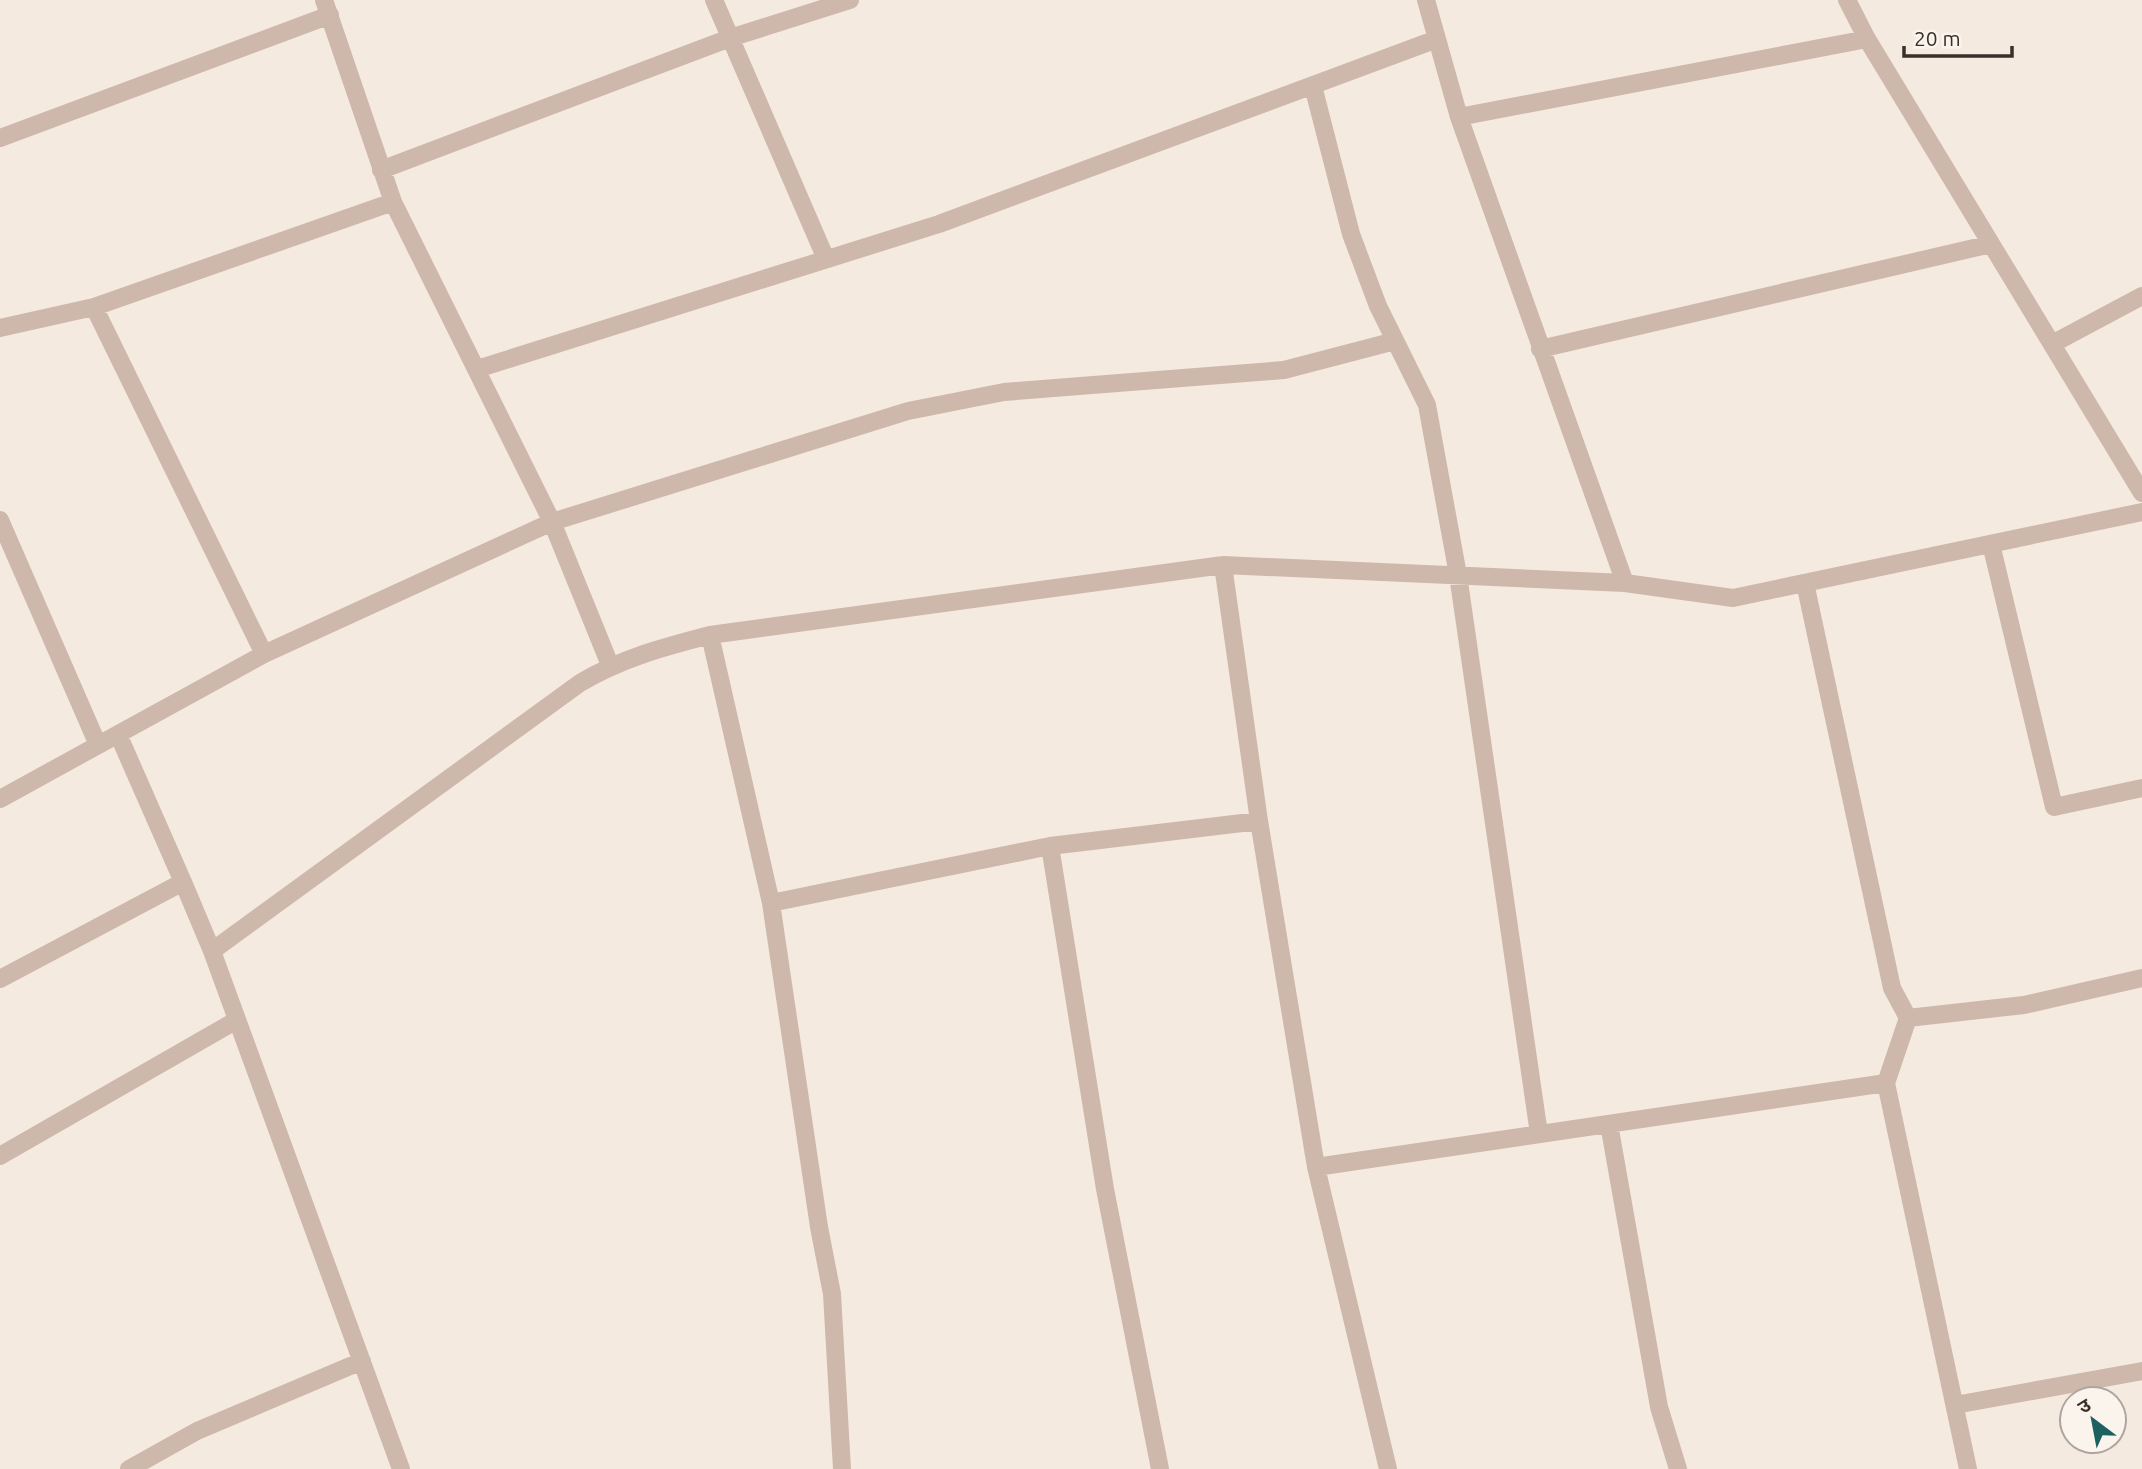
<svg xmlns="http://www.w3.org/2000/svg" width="2142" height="1469" font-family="Ubuntu,'Noto Sans Devanagari',sans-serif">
<rect width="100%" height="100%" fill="#f5eae0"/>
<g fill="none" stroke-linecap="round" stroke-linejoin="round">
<path stroke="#ceb8ab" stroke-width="18" d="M324 0 393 202 552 522 610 665
M714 0 826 259
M1426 0 1459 117 1625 583
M1847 0 1867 39 2142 493
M1313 86 1351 234 1378 306 1427 405 1458 575 1539 1134
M1459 117 1867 39
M0 138 330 15
M381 170 730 38 850 0
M94 307 264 654
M0 328 94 307 393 202
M2052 344 2142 296
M1540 349 1991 244
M477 369 939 224 1437 39
M0 520 98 745
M1991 544 2054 807 2142 788
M1223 565 1259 821 1316 1167 1388 1469
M1805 583 1892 988 1908 1018 1886 1083
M710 635 771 903
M0 799 264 654 552 522 908 411 1004 392 1284 370 1395 341
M1050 846 1105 1189 1160 1469
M183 882 212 951 401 1469
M212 951 580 683C622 658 664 647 710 635L1223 565 1625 583 1733 598 2142 512
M0 979 183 882 118 734
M1908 1018 2024 1005 2142 978
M1609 1124 1659 1407 1678 1469
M0 1156 237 1020
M1316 1167 1886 1083 1968 1469
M1955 1405 2142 1371
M129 1469 197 1431 362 1361
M842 1469 832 1294 819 1227 771 903 1050 846 1259 821"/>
</g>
<g transform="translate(2093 1420) rotate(328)"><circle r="33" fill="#fbf4ed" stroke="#aea59f" stroke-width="2"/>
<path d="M0-5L12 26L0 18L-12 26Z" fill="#1d6060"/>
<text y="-10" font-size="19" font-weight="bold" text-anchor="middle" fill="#3b2f2a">उ</text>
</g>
<path d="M1904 46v10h108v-10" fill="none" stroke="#3b2f2a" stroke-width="3.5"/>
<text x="1914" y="46" font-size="21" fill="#3b2f2a" stroke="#fbf4ed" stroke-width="5" paint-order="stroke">20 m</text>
</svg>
